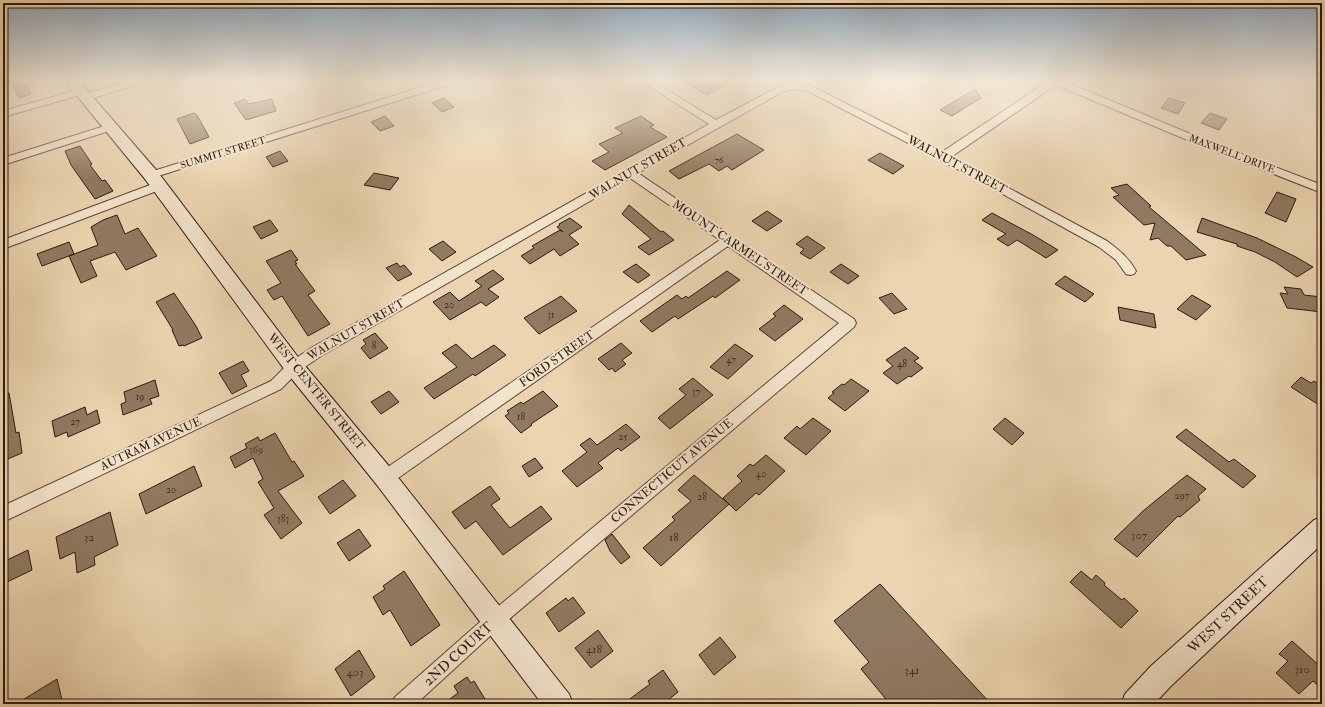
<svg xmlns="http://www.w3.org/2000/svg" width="1325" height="707" font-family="'IM FELL Double Pica',serif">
<rect width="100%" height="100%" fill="#ebd4af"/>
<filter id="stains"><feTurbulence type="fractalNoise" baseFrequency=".005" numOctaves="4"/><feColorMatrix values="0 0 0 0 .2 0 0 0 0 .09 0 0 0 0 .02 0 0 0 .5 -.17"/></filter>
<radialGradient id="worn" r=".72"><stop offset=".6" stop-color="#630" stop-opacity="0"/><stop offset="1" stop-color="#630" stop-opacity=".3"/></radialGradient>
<path fill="#907a61" stroke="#2d190d" d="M11 80H24L31 94 19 98Z
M681 80H734L707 95Z
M975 89 981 98 952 116 940 110Z
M444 98 454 107 442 112 432 103Z
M1169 98 1185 103 1178 114 1161 108Z
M245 99 249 104 272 99 276 111 246 120 234 103Z
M194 113 197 115 209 137 190 144 177 119Z
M1210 113 1227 119 1219 130 1201 123Z
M385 116 394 126 380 131 371 122Z
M641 116 654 125 650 127 667 137 605 170 592 161 609 152 599 144 623 133 615 128Z
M737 134 764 150 732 170 727 166 719 171 709 164 679 179 669 171Z
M80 146 92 164 90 165 102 181 105 180 113 191 95 199 71 165 65 151Z
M280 151 288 161 273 167 266 157Z
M880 153 904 166 893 174 868 160Z
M374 173 399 178 390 190 364 185Z
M1127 184 1151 206 1149 207 1206 255 1186 260 1171 246H1167L1158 238 1150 240 1155 223 1144 225 1113 197 1119 195 1111 188Z
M1277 192 1296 199 1286 222 1265 213Z
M629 205 661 232 663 231 674 240 649 255 638 247 651 239 622 214Z
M767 211 782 221 767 231 752 221Z
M992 213 1033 235 1058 250 1046 258 1017 240 1008 246 997 239 1006 234 982 220Z
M117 215 125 234 138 228 157 256 126 270 115 252 90 261 97 276 81 283 69 256 98 245 91 227 103 220Z
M570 218 582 227 569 235 579 244 560 256 554 249 530 264 521 256 534 248 532 246 560 230 563 232 557 227 560 225 559 224Z
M1202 218 1257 238 1296 257 1313 267 1297 277 1275 262 1255 252 1237 246V244L1197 232Z
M270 220 278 231 261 239 253 227Z
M807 236 825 248 810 259 800 253 804 249 796 244Z
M443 241 456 252 442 261 429 249Z
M69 242 74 254 42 266 37 254Z
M291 250 298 260 295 261 297 264H295L315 291 308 295 330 324 308 336 282 296 274 300 267 290 281 283 266 261Z
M397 263 400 267 404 265 412 274 398 281 386 268Z
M636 264 650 275 638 283 623 272Z
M841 264 859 276 848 284 830 272Z
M493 270 504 279 488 289 499 297 486 306 481 302 450 320 433 302 450 292 459 301 482 286 475 281Z
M727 271 740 280 715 298 713 296 678 319 675 316 652 332 640 321 677 295 682 299 686 296 688 298Z
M1065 276 1094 294 1085 302 1055 284Z
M1284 287 1301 289 1304 295 1322 297V312L1287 308 1280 293 1288 294Z
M174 293 196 326 202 338 184 346 183 345 179 346 172 330H173L156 302Z
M892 293 907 309 894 314 879 298Z
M1192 295 1211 306 1196 320 1177 309Z
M561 296 577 311 539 334 524 318Z
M784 305 803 319 775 341 759 329 776 316 773 314Z
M1118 307 1154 314 1156 328 1120 320Z
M375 333 388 348 370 359 361 348 366 344 363 340Z
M621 343 632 353 622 360 626 364 615 372 612 368 609 370 598 359Z
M456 344 472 359 494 345 506 355 475 376 473 374 434 399 424 388 457 367 442 353Z
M735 344 753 356 728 379 710 367Z
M905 347 919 358 914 361 923 368 911 377 909 376 897 384 883 373 893 366 886 360Z
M243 361 249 371 241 375 247 386 232 394 219 373Z
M1301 377 1311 383 1314 381 1322 386V407L1291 387Z
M693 378 713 395 670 429 658 418 686 395 679 389Z
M851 379 869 391 845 411 828 398 834 393 832 392 842 384 844 385Z
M155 380 159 396 150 399 152 404 123 415 121 404 126 402 124 392Z
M389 391 399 402 381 414 371 402Z
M543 391 558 406 531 424 532 425 521 433 505 416 509 413 507 411 521 402 523 404Z
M3 393H9L16 433 19 432 22 453 3 461Z
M85 407 87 415 97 410 100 423 68 437 67 432 55 437 52 421Z
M813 418 831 431 806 455 784 438 797 426 800 429Z
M1005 418 1024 433 1012 445 993 429Z
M626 424 640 437 621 451 618 448 598 463 603 468 577 487 562 471 587 452 580 445 590 438 597 445Z
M1186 429 1229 462 1234 459 1256 476 1243 488 1176 437Z
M275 433 292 462 294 461 304 476 278 491 302 523 281 539 264 515 274 508 258 482 263 479 253 458 235 468 230 457 247 448 245 444 258 437 260 441Z
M766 455 785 471 759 495 756 493 736 511 723 498 742 481 737 476 750 464 753 466Z
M535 458 543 468 529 477 522 466Z
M194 466 202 486 146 514 139 494Z
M694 475 729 504 661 566 643 548 675 520 672 517 691 501 678 490Z
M1187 475 1206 489 1198 496 1200 500 1180 517 1178 516 1137 557 1114 539 1143 511Z
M343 480 356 496 330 514 318 497Z
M490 486 500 499 491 505 510 528 541 506 552 519 503 555 476 521 465 529 452 512Z
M110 512 118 545 94 557 95 565 77 573 75 552 60 559 56 537Z
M359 529 371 546 349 561 337 543Z
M612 534 630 557 621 564 610 551 605 540Z
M28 550 32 570 3 584V562Z
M404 571 440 625 411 646 390 610 383 615 373 597 385 589 383 586Z
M1081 571 1092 580 1096 575 1105 583 1104 585 1122 600 1124 598 1138 611 1121 628 1070 582Z
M880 584 991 704H890L861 669 869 662 834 621Z
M573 597 585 613 559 632 546 613 566 598 568 601Z
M598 630 613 651 591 668 575 648Z
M720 637 736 657 714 675 699 655Z
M1292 641 1322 668V689L1313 681 1299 694 1276 673 1288 661 1279 654Z
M359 650 375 677 351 696 335 669Z
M663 670 678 692 663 704H623L650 684 648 681Z
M467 677 471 683 474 681 488 704H443L458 693 454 686Z
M57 679 63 704H16Z"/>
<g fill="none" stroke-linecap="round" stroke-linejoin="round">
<defs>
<path id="street" d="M132 80H147L145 82 90 99H82L81 97 82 95Z
M444 80H459L457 82 155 177H147L145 175 147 173Z
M639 80H651L716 120 776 88 794 83 811 86 942 152 1050 80H1061L1205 140 1322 185V193L1197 144 1056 85 951 157 1107 241C1119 250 1129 258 1136 271L1134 274 1130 275 1126 274 1116 260 1099 247 939 159 808 91 794 89 782 92 638 173 854 319 856 323 854 327 501 626 416 704H392L395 697 489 614 839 323 728 246 391 483 385 485 379 483 377 478 379 473 720 240 630 178 321 356 299 371 281 389 3 522V506L271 381 289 363 311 348 709 124Z
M81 89 84 90 86 92 84 94 3 117V111Z
M111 124 115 125 116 127 115 129 3 165V158Z
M158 182 162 183 164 186 162 189 3 249V240Z"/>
<path id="secondary" d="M64 80H78L157 171 301 361 393 471 569 694 573 704H542L377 485 287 373 145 179Z
M1322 517V544L1171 686 1154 704H1121L1125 694 1151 666 1314 520Z"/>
</defs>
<use href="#street" stroke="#5c4836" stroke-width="2"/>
<use href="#secondary" stroke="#2d190d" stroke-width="2"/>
<use href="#street" fill="#f2e3cb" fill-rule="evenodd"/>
<use href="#secondary" fill="#f2e3cb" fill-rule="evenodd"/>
</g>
<linearGradient id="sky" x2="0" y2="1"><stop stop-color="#8fa7bb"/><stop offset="0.45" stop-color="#f6ecdb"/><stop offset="1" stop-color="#f6ecdb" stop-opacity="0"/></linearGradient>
<rect width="1325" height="179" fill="url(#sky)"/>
<g text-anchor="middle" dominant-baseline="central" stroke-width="4" stroke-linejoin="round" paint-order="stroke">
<g font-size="9" fill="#463122">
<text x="719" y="160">76</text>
</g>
<g font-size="10" fill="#2d190d" stroke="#f2e3cb">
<text transform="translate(223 153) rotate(-17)">SUMMIT STREET</text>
<text transform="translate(1232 154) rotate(21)">MAXWELL DRIVE</text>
</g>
<g font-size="10" fill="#463122">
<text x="449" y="305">20</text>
<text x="551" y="315">31</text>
<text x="374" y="346">8</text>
<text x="731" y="360">47</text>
<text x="902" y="364">48</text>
<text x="696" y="392">37</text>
<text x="140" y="397">19</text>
<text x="521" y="417">18</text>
<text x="75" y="422">27</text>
<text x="623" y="437">25</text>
<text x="256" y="450">369</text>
<text x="761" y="474">40</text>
<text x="171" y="490">20</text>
<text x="1182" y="496">297</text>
<text x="702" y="497">28</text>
<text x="283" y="519">383</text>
</g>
<g font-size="12" fill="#2d190d" stroke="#f2e3cb">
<text transform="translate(957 165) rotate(28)">WALNUT STREET</text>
<text transform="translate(638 169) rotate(-30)">WALNUT STREET</text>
<text transform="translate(740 248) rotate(34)">MOUNT CARMEL STREET</text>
<text transform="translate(356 330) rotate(-30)">WALNUT STREET</text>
<text transform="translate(557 359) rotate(-35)">FORD STREET</text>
<text transform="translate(316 392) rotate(51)">WEST CENTER STREET</text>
<text transform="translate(151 444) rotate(-25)">AUTRAM AVENUE</text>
<text transform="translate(672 471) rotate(-40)">CONNECTICUT AVENUE</text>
</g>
<g font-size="12" fill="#463122">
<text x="1139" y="535">307</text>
<text x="89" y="537">32</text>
<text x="674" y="537">18</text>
<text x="594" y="649">418</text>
<text x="1302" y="669">310</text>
<text x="912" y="670">341</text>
<text x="355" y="672">403</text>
</g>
<g font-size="14" fill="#2d190d" stroke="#f2e3cb">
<text transform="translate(1228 615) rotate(-43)">WEST STREET</text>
<text transform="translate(458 654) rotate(-42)">2ND COURT</text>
</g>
</g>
<rect width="1325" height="707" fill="none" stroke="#ebd4af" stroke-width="16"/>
<rect x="4" y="4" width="1317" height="699" fill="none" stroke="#2d190d" stroke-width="2"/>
<rect x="8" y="8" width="1309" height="691" fill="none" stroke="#2d190d"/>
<rect width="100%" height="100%" filter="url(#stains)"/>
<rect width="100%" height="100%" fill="url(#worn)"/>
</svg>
